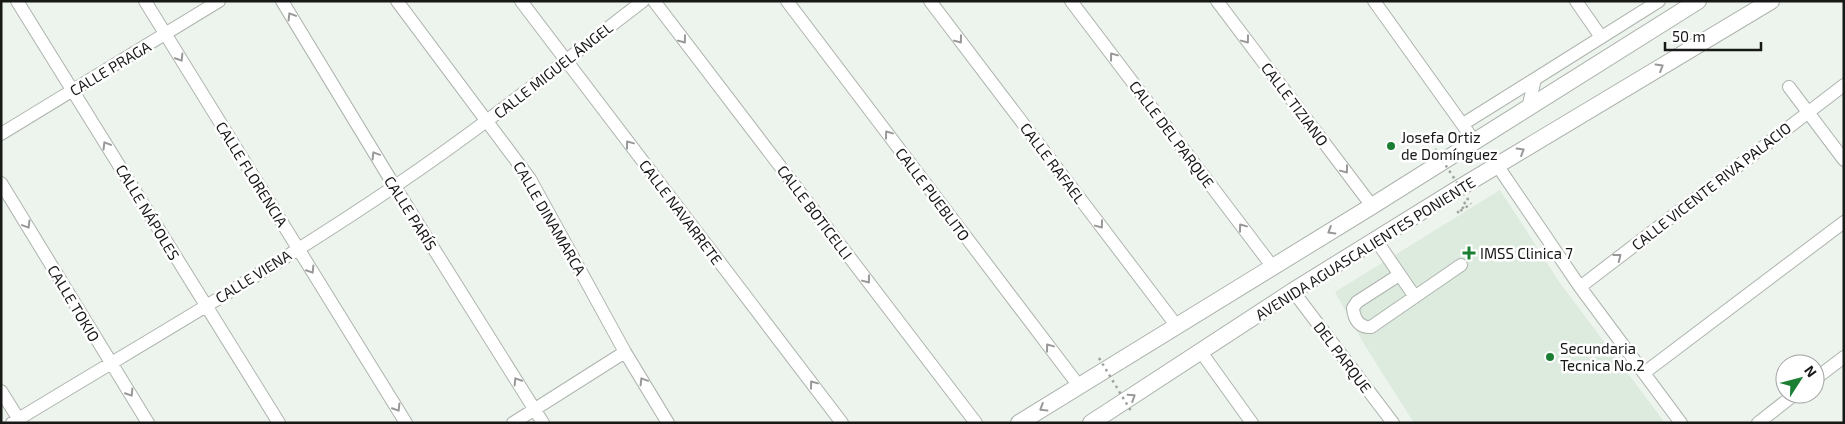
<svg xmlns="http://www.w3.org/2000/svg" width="1845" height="424" font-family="'Exo 2',sans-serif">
<rect width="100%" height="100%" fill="#edf4ed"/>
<path fill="#ddeade" d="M1500 190 1560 283 1665 423H1414L1364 344 1335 292Z"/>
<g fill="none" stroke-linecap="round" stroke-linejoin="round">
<defs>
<path id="minor" d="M17 1 279 423
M145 1 406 423
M282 1 395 187 543 423
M397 1 530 179 625 352 668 423
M521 1 842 423
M654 1 976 423
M787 1 1079 386
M930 1 1176 325
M1071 1 1272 266
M1217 1 1372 206
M1374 1 1475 142
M1576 1 1601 37
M1789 87 1844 160
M1528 108 1535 79 1659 1
M1463 124 1535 79
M1 134 219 1
M1497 165 1580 287 1681 423
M1 183 148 423
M1376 240 1415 297
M1399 275 1357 302 1353 308C1354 319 1359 328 1371 327L1461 265
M1580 287 1844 85
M1293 291 1393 423
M1201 352 1252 423
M1644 373 1844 222
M1815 379 1844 357
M1 391 21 423
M12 423C140 345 271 270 395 186 481 128 561 64 643 1
M513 423 625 352
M1758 423 1795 394"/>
<path id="major" d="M1019 423 1372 206 1698 1
M1091 423 1293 291 1456 190 1771 1"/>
</defs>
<use href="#minor" stroke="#adb4ad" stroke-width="14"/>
<use href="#major" stroke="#adb4ad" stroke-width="18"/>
<path stroke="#9da39d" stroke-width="2.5" stroke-dasharray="2.5 4" stroke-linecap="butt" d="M1464 202 1466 205 1457 213 1471 204"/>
<use href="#minor" stroke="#fff" stroke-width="12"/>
<use href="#major" stroke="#fff" stroke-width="16"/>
<path stroke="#9da39d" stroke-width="2.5" stroke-dasharray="2.5 4" stroke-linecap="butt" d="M1435 149 1471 204
M1099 358 1131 411"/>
</g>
<defs><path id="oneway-chevron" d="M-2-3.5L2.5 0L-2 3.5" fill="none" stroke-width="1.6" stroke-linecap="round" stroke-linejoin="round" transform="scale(1.25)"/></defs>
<g stroke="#979897">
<use href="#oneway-chevron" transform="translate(291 16) rotate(-121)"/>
<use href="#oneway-chevron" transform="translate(683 40) rotate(53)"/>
<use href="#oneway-chevron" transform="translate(959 40) rotate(53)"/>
<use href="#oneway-chevron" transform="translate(1246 40) rotate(53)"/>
<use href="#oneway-chevron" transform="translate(1113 56) rotate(-127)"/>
<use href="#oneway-chevron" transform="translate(180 58) rotate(58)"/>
<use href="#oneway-chevron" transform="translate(1660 67) rotate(-31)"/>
<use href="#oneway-chevron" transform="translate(888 134) rotate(-127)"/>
<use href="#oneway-chevron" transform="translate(629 144) rotate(-127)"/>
<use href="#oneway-chevron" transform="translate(106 145) rotate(-121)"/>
<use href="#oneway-chevron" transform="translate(1521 151) rotate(-31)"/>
<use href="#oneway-chevron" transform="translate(375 155) rotate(-121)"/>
<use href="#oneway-chevron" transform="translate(1345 170) rotate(53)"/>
<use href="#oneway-chevron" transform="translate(27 225) rotate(59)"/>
<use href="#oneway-chevron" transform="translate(1100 225) rotate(53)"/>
<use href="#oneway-chevron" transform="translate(1242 227) rotate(-127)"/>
<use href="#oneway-chevron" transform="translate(1331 231) rotate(149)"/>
<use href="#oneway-chevron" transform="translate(1618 257) rotate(-38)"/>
<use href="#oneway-chevron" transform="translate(311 270) rotate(58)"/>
<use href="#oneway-chevron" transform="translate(867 280) rotate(53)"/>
<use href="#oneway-chevron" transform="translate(1049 347) rotate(-127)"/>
<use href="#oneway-chevron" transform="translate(517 381) rotate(-122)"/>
<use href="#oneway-chevron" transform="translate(643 381) rotate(-121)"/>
<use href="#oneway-chevron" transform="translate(813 384) rotate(-127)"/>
<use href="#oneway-chevron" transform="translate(130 393) rotate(58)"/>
<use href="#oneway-chevron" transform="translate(1132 397) rotate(-33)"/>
<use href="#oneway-chevron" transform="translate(397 408) rotate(58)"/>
<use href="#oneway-chevron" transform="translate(1043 408) rotate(148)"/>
</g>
<g fill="#1a7f33" stroke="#fff" stroke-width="2">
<circle cx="1391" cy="146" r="5"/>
<path d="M1466.5 245.5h5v5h5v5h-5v5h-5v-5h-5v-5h5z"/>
<circle cx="1550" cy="357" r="5"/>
</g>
<g text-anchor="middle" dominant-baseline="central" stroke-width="5" stroke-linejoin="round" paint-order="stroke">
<g font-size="15" fill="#171917" stroke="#fff">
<text transform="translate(110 68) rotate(-31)">CALLE PRAGA</text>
<text transform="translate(553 70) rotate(-38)">CALLE MIGUEL ÁNGEL</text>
<text transform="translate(1295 104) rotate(53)">CALLE TIZIANO</text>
<text transform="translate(1172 134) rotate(53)">CALLE DEL PARQUE</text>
<text transform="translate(1053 163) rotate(53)">CALLE RAFAEL</text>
<text transform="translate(252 174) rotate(58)">CALLE FLORENCIA</text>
<text transform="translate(1711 186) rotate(-38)">CALLE VICENTE RIVA PALACIO</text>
<text transform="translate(933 194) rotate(53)">CALLE PUEBLITO</text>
<text transform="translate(148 212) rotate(59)">CALLE NÁPOLES</text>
<text transform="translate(681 212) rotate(53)">CALLE NAVARRETE</text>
<text transform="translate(815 212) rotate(53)">CALLE BOTICELLI</text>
<text transform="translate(411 213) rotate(58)">CALLE PARÍS</text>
<text transform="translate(550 218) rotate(60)">CALLE DINAMARCA</text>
<text transform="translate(1365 248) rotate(-32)">AVENIDA AGUASCALIENTES PONIENTE</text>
<text transform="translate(253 276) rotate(-32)">CALLE VIENA</text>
<text transform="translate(74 303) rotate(59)">CALLE TOKIO</text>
<text transform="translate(1343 357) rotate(53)">DEL PARQUE</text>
</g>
<g font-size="15" fill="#171917" stroke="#fff" text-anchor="start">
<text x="1401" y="137">Josefa Ortiz<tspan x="1401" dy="17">de Domínguez</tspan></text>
<text x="1480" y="253">IMSS Clinica 7</text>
<text x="1560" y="348">Secundaria<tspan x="1560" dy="17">Tecnica No.2</tspan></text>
</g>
</g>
<rect width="1845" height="424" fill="none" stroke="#171917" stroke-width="5"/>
<g transform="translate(1800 379) rotate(54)"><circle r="24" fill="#ffffff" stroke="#a2a3a2"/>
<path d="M0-4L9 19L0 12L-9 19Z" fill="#1a7f33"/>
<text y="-8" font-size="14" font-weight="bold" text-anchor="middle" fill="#171917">N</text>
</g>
<path d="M1665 42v8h96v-8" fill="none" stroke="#171917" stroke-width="2.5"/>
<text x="1672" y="42" font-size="15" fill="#171917" stroke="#ffffff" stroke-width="4" paint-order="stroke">50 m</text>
</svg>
